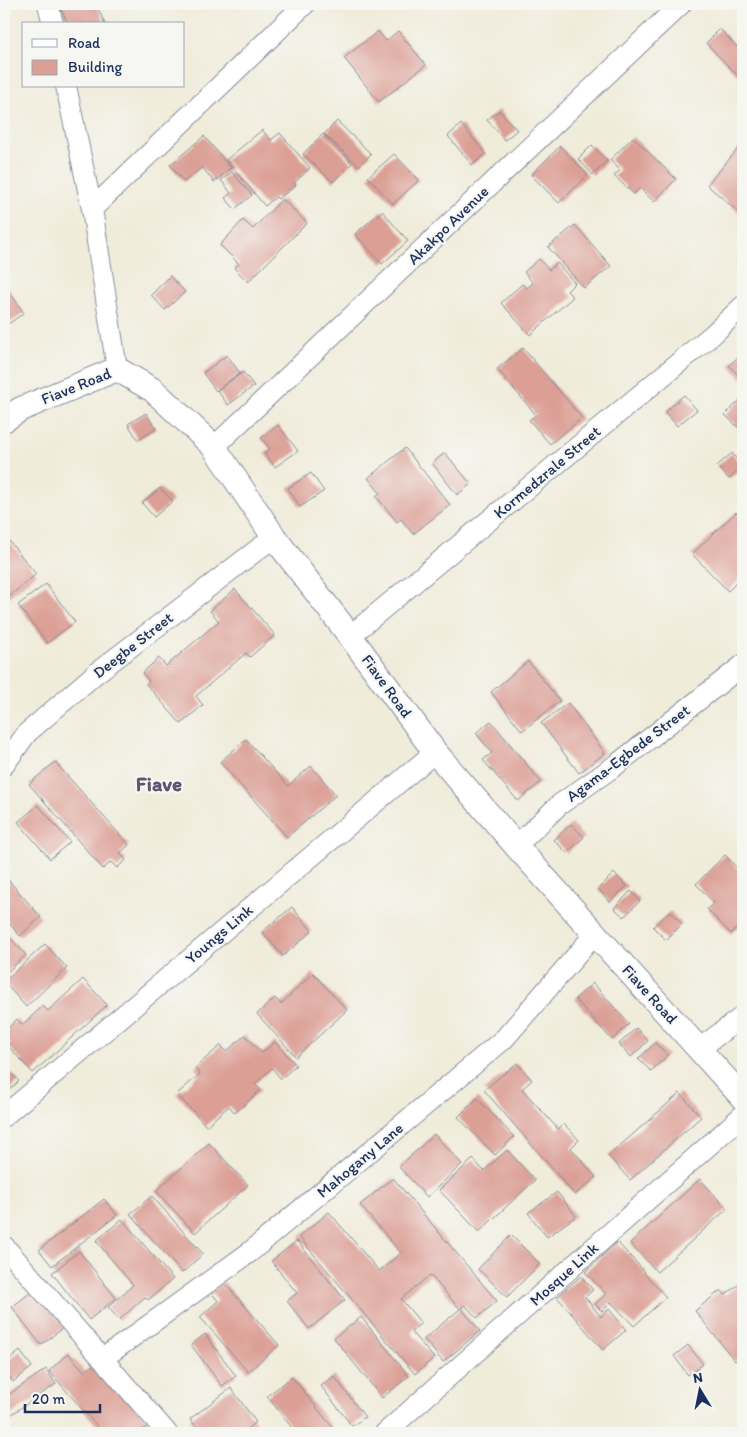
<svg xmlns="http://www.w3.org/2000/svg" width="747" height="1437" font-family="Itim,sans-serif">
<rect width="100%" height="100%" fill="#f6f6f2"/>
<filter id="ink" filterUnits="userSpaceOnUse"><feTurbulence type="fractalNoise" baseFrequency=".02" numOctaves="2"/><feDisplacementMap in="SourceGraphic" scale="10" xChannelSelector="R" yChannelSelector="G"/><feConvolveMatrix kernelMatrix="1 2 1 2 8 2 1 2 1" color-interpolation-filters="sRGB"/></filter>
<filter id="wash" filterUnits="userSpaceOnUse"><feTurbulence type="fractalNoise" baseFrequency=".0096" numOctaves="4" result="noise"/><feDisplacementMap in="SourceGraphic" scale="20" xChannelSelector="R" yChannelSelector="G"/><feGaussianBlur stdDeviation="1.12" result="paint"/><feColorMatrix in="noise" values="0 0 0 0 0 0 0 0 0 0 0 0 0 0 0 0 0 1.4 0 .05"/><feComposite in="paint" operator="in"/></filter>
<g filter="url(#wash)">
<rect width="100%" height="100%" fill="#f0ecda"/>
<g id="blocks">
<path fill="#db9f95" d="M63 4H96L105 24H68L60 7 64 5Z
M720 29 739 49 743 44V71L738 76 706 43Z
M378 31 386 41 398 31 426 65 379 102 344 58Z
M499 110 517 130 505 140 487 120Z
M337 121 371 154 359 166 324 134Z
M461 124 486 154 472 165 448 136Z
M262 130 271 140 280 133 310 168 294 183 296 185 278 199 276 197 265 206 226 160Z
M323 134 352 163 333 182 303 154Z
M204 136 231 168 214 182 202 167 184 182 170 165Z
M633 137 676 179 654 202 640 188 634 194 614 176 620 170 610 160Z
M743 143V216L707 185Z
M592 145 607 161 593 175 578 159Z
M560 146 588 175 559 203 531 175Z
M394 154 419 180 393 204 368 177Z
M232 172 252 195 235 209 225 198 231 193 221 180Z
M282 199 307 223 248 282 234 268 239 264 220 245 243 220 253 229Z
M382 211 408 241 382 264 355 234Z
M575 225 611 266 584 288 548 247Z
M539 259 549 270 557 263 575 283 567 291 573 297 530 335 501 303 522 284 527 288 533 283 524 272Z
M170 276 185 292 165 310 151 295Z
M4 283 24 313 4 327Z
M523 348 582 418 550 444 529 420 536 415 497 369Z
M743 353V377L742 379 729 365Z
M227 355 240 373 216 391 203 373Z
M243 372 254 386 228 405 217 390Z
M684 395 697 410 677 426 665 412Z
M743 397V432L725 415Z
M146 413 156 429 138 440 128 424Z
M278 425 298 451 275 467 264 453 270 449 261 438Z
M405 448 450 505 413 534 401 519 397 522 376 496 380 493 368 478Z
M445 453 471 484 457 495 432 463Z
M732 453 743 467 729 479 717 466Z
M311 473 324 491 300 507 288 488Z
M160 488 173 501 154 517 142 503Z
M736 512 743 519V576L728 591 692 554Z
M5 536 36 574 4 601V538Z
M46 584 75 622 47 643 18 605Z
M235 589 275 635 250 657 246 653 196 696 203 705 181 724 146 684 149 681 142 673 159 658 166 666 219 621 210 611Z
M528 661 560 701 522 731 491 692Z
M568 703 605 753 579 773 541 723Z
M491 721 541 782 518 801 483 760 492 753 476 733Z
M246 739 288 786 311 766 336 795 287 837 220 762Z
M55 762 129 845 120 853 126 860 117 868 111 862 103 869 29 784Z
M38 805 70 842 50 859 18 822Z
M571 824 584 837 567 853 554 840Z
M725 855 743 874V933L737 927 731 934 707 909 714 903 696 884Z
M614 873 627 886 610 902 598 889Z
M4 875 41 917 20 936 4 917Z
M631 891 640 901 624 917 614 908Z
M292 907 312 931 283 956 262 932Z
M670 911 682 924 666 940 653 927Z
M4 931 26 955 4 975Z
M45 944 67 968 26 1007 4 982Z
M313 973 347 1010 296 1057 257 1014 275 998 281 1004Z
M83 979 107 1005 33 1073 9 1047 11 1045 4 1038V1032L17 1019 22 1025 43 1006 48 1011Z
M593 983 629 1024 612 1040 575 999Z
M636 1028 648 1041 631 1057 619 1044Z
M245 1035 262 1053 275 1042 296 1065 281 1079 272 1068 255 1084 261 1090 235 1113 229 1106 206 1126 177 1094 200 1074 195 1068 221 1045 226 1052Z
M655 1043 668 1055 651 1071 638 1059Z
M517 1063 532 1080 522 1089 558 1129 564 1124 579 1140 571 1148 596 1177 575 1195 484 1090Z
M4 1065 19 1081 4 1095Z
M680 1093 701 1117 630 1180 608 1156Z
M477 1098 514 1137 495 1155 458 1117Z
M434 1134 462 1164 427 1197 399 1167Z
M209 1143 248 1185 195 1233 156 1191Z
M507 1150 535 1180 479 1232 439 1190 473 1159 484 1171Z
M393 1178 497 1301 477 1318 465 1305 461 1308 480 1331 443 1362 424 1339 460 1309 430 1275 401 1299 421 1323 411 1332 434 1358 415 1374 299 1237 329 1212 379 1271 401 1253 360 1205Z
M700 1179 727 1209 657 1272 630 1243Z
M557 1192 576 1216 547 1237 528 1213Z
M152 1196 203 1254 182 1273 130 1214Z
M104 1199 117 1215 52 1266 39 1250Z
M122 1219 173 1279 148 1300 145 1297 119 1320 108 1307 133 1285 96 1241Z
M511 1235 540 1264 507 1297 478 1269Z
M297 1241 345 1300 309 1329 287 1301 297 1293 271 1261Z
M617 1242 645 1272 644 1273 666 1297 634 1326 611 1302 602 1311 595 1304 606 1294 585 1272Z
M79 1251 116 1298 89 1320 52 1273Z
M581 1276 593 1290 585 1297 601 1317 609 1309 626 1330 603 1350 557 1297Z
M223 1281 279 1345 248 1372 200 1317 218 1301 211 1292Z
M743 1281V1355L735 1361 695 1311 721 1290 725 1295Z
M35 1289 64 1327 41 1345 12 1307Z
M361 1317 409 1376 382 1398 334 1338Z
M205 1334 236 1376 222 1386 191 1345Z
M688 1345 703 1364 688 1375 674 1356Z
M20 1351 32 1367 13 1382 4 1370V1364Z
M68 1353 85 1372 96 1362 150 1424 140 1433H103L49 1371Z
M46 1369 56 1384 9 1416 4 1408V1398Z
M334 1376 365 1417 352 1426 321 1386Z
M292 1377 337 1433H296L267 1396Z
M231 1388 256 1422 245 1430 248 1433H201L190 1419Z"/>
</g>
</g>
<g filter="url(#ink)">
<use href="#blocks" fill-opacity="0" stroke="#868e9c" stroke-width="1"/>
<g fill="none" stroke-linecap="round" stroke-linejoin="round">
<defs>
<path id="minor" d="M48 4 53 24
M66 86 92 209 117 369
M92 209 305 4
M214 447 681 4
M350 636 712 335 743 306
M4 765 27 733 95 674 274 537
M516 846 559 805 616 765 743 665
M699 1049 743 1016
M4 1116 435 752
M4 1246 167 1433
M102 1359 250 1252 504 1039 595 934
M385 1433 743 1115"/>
<path id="tertiary" d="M4 420 21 409 117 369 153 390 214 447 274 537 350 636 435 752 516 846 743 1098"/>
</defs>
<use href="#minor" stroke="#868e9c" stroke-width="22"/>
<use href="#tertiary" stroke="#868e9c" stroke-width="26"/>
<use href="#minor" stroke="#fff" stroke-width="20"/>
<use href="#tertiary" stroke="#fff" stroke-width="24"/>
</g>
</g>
<g text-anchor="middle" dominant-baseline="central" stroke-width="4.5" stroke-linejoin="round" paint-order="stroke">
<g font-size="16" fill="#1b2f5e" stroke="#f6f6f2">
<text transform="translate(448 225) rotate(-44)">Akakpo Avenue</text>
<text transform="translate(76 386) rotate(-22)">Fiave Road</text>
<text transform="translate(547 472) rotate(-40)">Kormedzrale Street</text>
<text transform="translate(133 645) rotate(-38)">Deegbe Street</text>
<text transform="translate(387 686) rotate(54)">Fiave Road</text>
<text transform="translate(628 753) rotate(-37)">Agama-Egbede Street</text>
<text transform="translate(219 934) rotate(-40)">Youngs Link</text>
<text transform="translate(650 994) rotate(48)">Fiave Road</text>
<text transform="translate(360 1160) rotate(-40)">Mahogany Lane</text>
<text transform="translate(564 1274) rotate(-42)">Mosque Link</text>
</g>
<g font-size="21" font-weight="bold" fill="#5e5671" stroke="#f6f6f2">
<text x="159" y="783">Fiave</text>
</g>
</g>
<rect width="747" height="1437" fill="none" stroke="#f6f6f2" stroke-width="20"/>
<rect x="22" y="22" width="162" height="65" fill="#f6f6f2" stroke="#9ea6b7"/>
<rect x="32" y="39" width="25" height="8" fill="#ffffff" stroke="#9ea6b7"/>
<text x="68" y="48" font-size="15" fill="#1b2f5e">Road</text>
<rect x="32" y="60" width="25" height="15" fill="#db9f95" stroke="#9ea6b7"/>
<text x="68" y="72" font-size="15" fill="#1b2f5e">Building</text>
<g transform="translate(700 1390) rotate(350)" stroke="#f6f6f2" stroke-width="4" paint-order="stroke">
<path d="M0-4L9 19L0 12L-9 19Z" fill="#1b2f5e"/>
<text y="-8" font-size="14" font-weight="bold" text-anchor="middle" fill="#1b2f5e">N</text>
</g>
<path d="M25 1404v8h75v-8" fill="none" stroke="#1b2f5e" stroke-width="2.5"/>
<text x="32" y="1404" font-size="15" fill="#1b2f5e" stroke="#f6f6f2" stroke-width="4" paint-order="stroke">20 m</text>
</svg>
